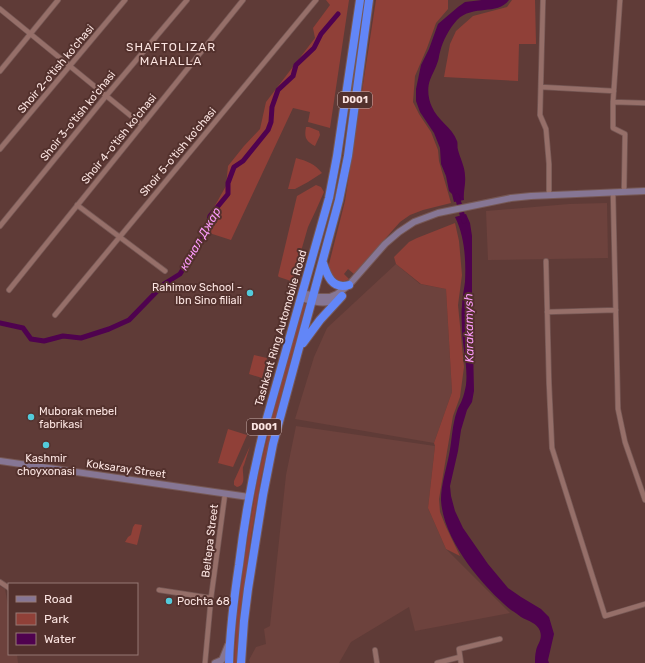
<svg xmlns="http://www.w3.org/2000/svg" width="645" height="663" font-family="Rubik,sans-serif">
<rect width="100%" height="100%" fill="#5f3b37"/>
<path fill="#6d423d" d="M607 203 608 258 488 260 486 211 569 204Z
M396 264 420 284 446 289 452 392 434 443 295 419 314 357 327 328Z
M296 426 435 446 428 508 446 549 510 613 415 631 409 607 351 642 339 663H250L249 660 256 647 266 644 264 629 270 626 286 475Z
M0 586 5 589 9 611V654H17L18 663H0Z"/>
<path fill="#904038" d="M326 0H349L330 128 308 122 310 112 293 108 231 240 203 231 204 225 226 186 228 166 244 146 260 129 266 102 315 38 313 28 330 5Z
M376 0H448V9L436 23 427 48 415 76 413 102 419 114 431 132 438 150 439 161 451 203 423 210 410 215 400 222 354 274 348 269 344 274 349 279C337 286 333 278 328 268L345 201Z
M512 0H535L536 44H519L518 81 444 77 450 44 456 31 473 16 507 7Z
M306 127H309L319 131 320 135 315 146C306 141 304 138 306 127Z
M296 158C307 161 315 164 322 173L308 182 295 189H288Z
M316 185 321 187 324 192 316 210 308 227 293 279 291 281 279 277 278 276 297 196Z
M455 223 459 241 462 275 458 305 464 367 460 397 453 416 439 499 440 512 446 527 460 556 446 549 428 508 435 446 434 443 452 392 446 289 421 284 396 264 394 257 409 242 417 238Z
M303 303 306 304 275 419 261 478 251 537 240 617 237 663H234L237 614 248 535 258 476 272 418Z
M254 355 267 358 262 378 249 374Z
M228 429 247 435 233 467 218 463Z
M250 446 244 465 243 467C242 474 247 485 237 487L234 485V481Z
M135 524 142 525 137 545 125 542 128 537 131 535 133 527Z"/>
<path fill="#4f024f" d="M482 0H509C497 16 473 4 457 20 449 29 443 40 440 52 439 55 439 58 438 61 436 68 432 74 430 80 427 88 428 99 432 107 437 120 452 127 457 141 458 143 457 147 458 150 460 158 465 167 465 176 466 184 463 192 464 200L454 202 452 194 449 191 446 176 441 164 440 148 434 133 420 112 416 101V89L421 65 429 49 438 24 458 7 465 2Z
M466 214 470 223 472 236V300L474 391 472 402 467 410 461 430 458 451 450 486 451 496 455 511 463 528 488 564 508 588 521 597 541 609 549 617 554 634 548 660 549 663H535C535 659 535 655 536 651 537 644 543 640 540 631 537 623 528 621 521 617 518 615 515 612 511 610 482 586 443 540 441 500 441 485 446 470 449 455 452 440 452 425 457 411 458 407 461 403 462 400 464 395 465 390 466 385 468 367 463 349 462 331 462 323 461 314 462 306 462 298 464 290 465 282 466 261 465 237 455 217Z"/>
<g fill="none" stroke-linecap="round" stroke-linejoin="round">
<path stroke="#4f024f" stroke-width="5" d="M457 196 464 221
M0 323 23 328 31 339 44 341 63 336 81 338 109 329 129 320 164 284 180 274 207 231 210 216 228 194V183L234 167 243 161 268 130 271 122 272 107 278 90 293 76 296 65 314 48 321 34 338 14"/>
<defs>
<path id="street" d="M543 0 540 115 546 129 549 164V195
M620 0 613 102V128L625 134 624 192
M0 9 142 125
M0 71 58 0
M541 87 614 91
M613 102 645 103
M0 149 125 0
M613 192 618 409 625 442 645 500
M77 205 165 271
M0 226 106 96 187 0
M546 261 549 383 552 448 605 616 645 604
M9 290 243 0
M547 312 616 310
M55 315 316 0
M0 582 9 588
M159 590 211 598
M375 650 377 663
M205 663 211 598 225 494
M437 663 460 657
M461 663 459 649 500 639"/>
<path id="secondary" d="M302 293 319 297H330L337 294 349 285 385 244 399 232 414 222 438 213 511 198 531 196 645 191
M301 298C314 302 325 305 338 299
M0 461 249 497
M215 663 222 660 228 645"/>
<path id="highway" d="M323 263C327 275 332 290 349 285
M303 343 320 320 342 296
M229 663C230 630 234 598 239 565 245 516 254 466 267 418L329 198 337 156 360 0
M241 663 244 621 248 589 263 495 273 444 339 200 348 156 369 0"/>
</defs>
<use href="#street" stroke="#765855" stroke-width="6"/>
<use href="#secondary" stroke="#765855" stroke-width="8"/>
<use href="#highway" stroke="#765855" stroke-width="10"/>
<use href="#street" stroke="#966f69" stroke-width="4.5"/>
<use href="#secondary" stroke="#867694" stroke-width="6"/>
<use href="#highway" stroke="#6286f7" stroke-width="8"/>
</g>
<g fill="#53cbdb" stroke="#53312d" stroke-width="1.5">
<circle cx="250" cy="293" r="4"/>
<circle cx="31" cy="417" r="4"/>
<circle cx="46" cy="445" r="4"/>
<circle cx="169" cy="601" r="4"/>
</g>
<g text-anchor="middle" dominant-baseline="central" stroke-width="4" stroke-linejoin="round" paint-order="stroke">
<g fill="#53312d" stroke="#c9aeab" stroke-width="1">
<rect x="338" y="92" width="34" height="16" rx="3"/>
<rect x="247" y="419" width="34" height="16" rx="3"/>
</g>
<g font-size="10" font-weight="bold" fill="#fbe4e1">
<text x="355" y="100">D001</text>
<text x="264" y="427">D001</text>
</g>
<g font-size="11" fill="#fbe4e1" stroke="#53312d">
<text transform="translate(56 69) rotate(-50)">Shoir 2-o'tish ko'chasi</text>
<text transform="translate(78 116) rotate(-51)">Shoir 3-o'tish ko'chasi</text>
<text transform="translate(119 139) rotate(-51)">Shoir 4-o'tish ko'chasi</text>
<text transform="translate(178 152) rotate(-50)">Shoir 5-o'tish ko'chasi</text>
<text transform="translate(281 328) rotate(-74)">Tashkent Ring Automobile Road</text>
<text transform="translate(126 469) rotate(8)">Koksaray Street</text>
<text transform="translate(210 541) rotate(-83)">Beltepa Street</text>
</g>
<g font-size="11" fill="#fbe4e1" stroke="#53312d" text-anchor="start">
<text x="242" y="287" text-anchor="end">Rahimov School -<tspan x="242" dy="13">Ibn Sino filiali</tspan></text>
<text x="39" y="411">Muborak mebel<tspan x="39" dy="13">fabrikasi</tspan></text>
<text x="46" y="458" text-anchor="middle">Kashmir<tspan x="46" dy="13">choyxonasi</tspan></text>
<text x="177" y="601">Pochta 68</text>
</g>
<g font-size="12" letter-spacing="1" fill="#fbe4e1" stroke="#53312d">
<text x="171" y="47">SHAFTOLIZAR<tspan x="171" dy="14">MAHALLA</tspan></text>
</g>
<g font-size="12" font-style="italic" fill="#fb99f9" stroke="#53312d">
<text transform="translate(200 239) rotate(-60)">канал Джар</text>
<text transform="translate(469 328) rotate(-91)">Karakamysh</text>
</g>
</g>
<rect x="8" y="583" width="130" height="72" fill="#53312d" stroke="#967975"/>
<rect x="16" y="596" width="20" height="6" fill="#867694" stroke="#967975"/>
<text x="44" y="603" font-size="12" fill="#fbe4e1">Road</text>
<rect x="16" y="613" width="20" height="12" fill="#904038" stroke="#967975"/>
<text x="44" y="623" font-size="12" fill="#fbe4e1">Park</text>
<rect x="16" y="633" width="20" height="12" fill="#4f024f" stroke="#967975"/>
<text x="44" y="643" font-size="12" fill="#fbe4e1">Water</text>
</svg>
